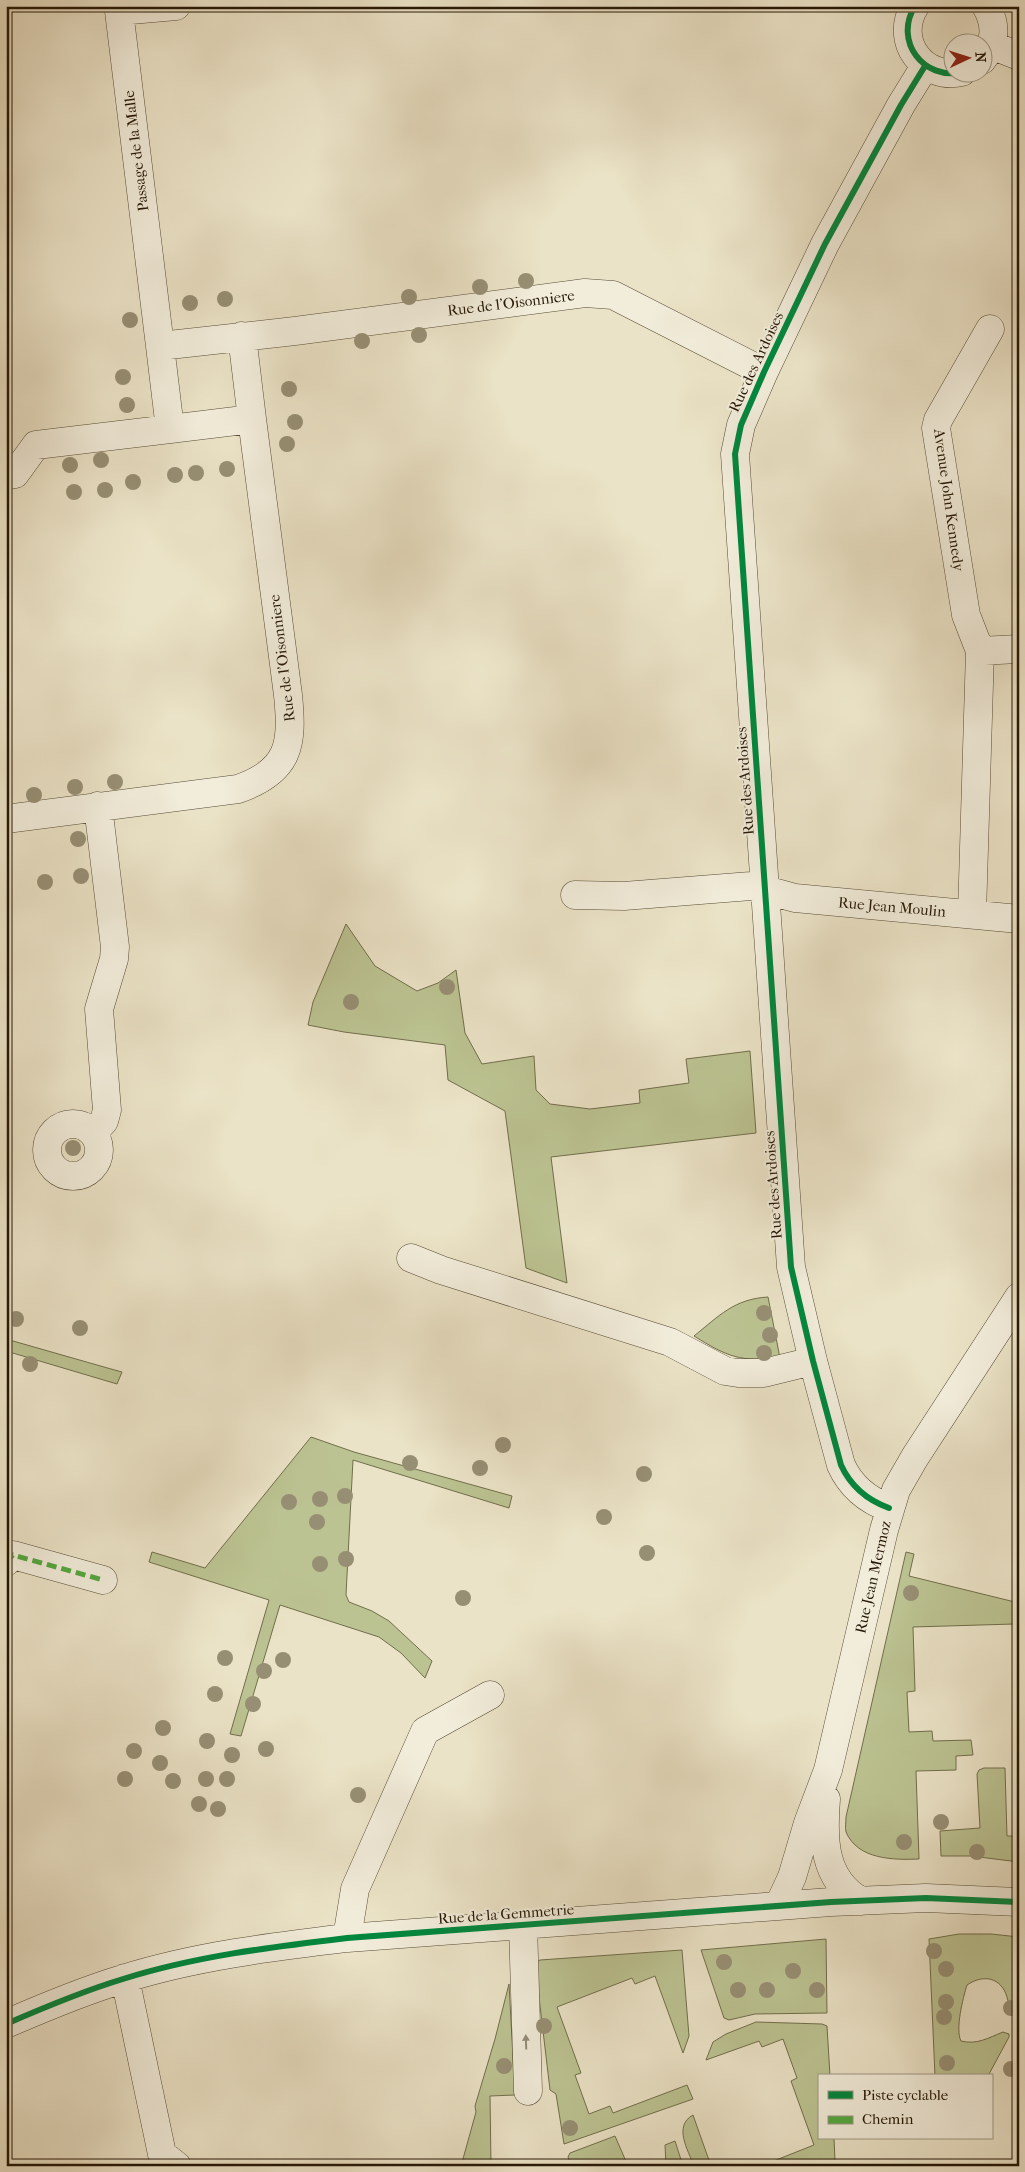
<svg xmlns="http://www.w3.org/2000/svg" width="1025" height="2172" font-family="'IM FELL French Canon',serif">
<rect width="100%" height="100%" fill="#ebe3c7"/>
<filter id="stains"><feTurbulence type="fractalNoise" baseFrequency=".004" numOctaves="4"/><feColorMatrix values="0 0 0 0 .2 0 0 0 0 .09 0 0 0 0 .02 0 0 0 .5 -.17"/></filter>
<radialGradient id="worn" r=".72"><stop offset=".6" stop-color="#630" stop-opacity="0"/><stop offset="1" stop-color="#630" stop-opacity=".3"/></radialGradient>
<path fill="#bcc392" stroke="#716e4c" d="M346 924 375 966 417 991 438 983 456 970 465 1033 482 1064 534 1056 536 1090 550 1104 590 1109 640 1103 639 1090 689 1083 686 1059 750 1051 756 1133 551 1157 567 1283 526 1268 505 1111 448 1080 445 1045 344 1032 308 1025 313 1002Z
M768 1297 780 1358C740 1362 728 1357 694 1336 719 1316 734 1299 768 1297Z
M6 1339 111 1369 122 1372 117 1384 6 1351Z
M311 1437 354 1452 512 1496 509 1508 353 1460 346 1595 349 1602 372 1611 389 1621 432 1661 425 1678 401 1653 379 1637 280 1605 241 1736 230 1734 269 1600 149 1562 152 1552 205 1568Z
M906 1552 914 1554 909 1576 1019 1603V1702L1016 1704 1014 1624 913 1627 915 1691 907 1692 909 1732 932 1731 933 1741 971 1740 973 1755 956 1756V1770L916 1771 919 1859C894 1860 858 1860 846 1832 845 1828 846 1822 846 1817Z
M984 1768H1005L1007 1836H1019V1862L971 1856H941L940 1831 980 1828 977 1774 979 1770Z
M959 1934H991L1019 1937V2020C1008 2015 1010 2007 1007 1997 1001 1977 983 1974 967 1985 963 1998 955 2029 961 2041 977 2045 988 2038 1003 2032L1009 2034V2037L988 2076H935L929 1939Z
M826 1939 827 2013 755 2014 729 2020 724 2018 701 1950Z
M682 1950 689 2036 683 2053 655 1976 635 1984 632 1978 557 2007 581 2073 575 2075 589 2114 610 2106 613 2113 687 2085 693 2099 564 2144 556 2094 550 2090 535 1963 540 1960Z
M509 1984 515 2095 490 2096 491 2166H461L476 2112 475 2106 495 2039Z
M756 2022 822 2024 827 2026 830 2076H819V2138H834L835 2161 823 2166H761L814 2145 791 2081 797 2078 783 2039 762 2047 759 2041 706 2060 713 2042 726 2034Z
M693 2115 711 2166H694C688 2150 673 2126 693 2115Z
M615 2136 628 2166 571 2165 568 2157 570 2153Z
M675 2141 683 2166H666L665 2145Z"/>
<g fill="none" stroke-linecap="round" stroke-linejoin="round">
<defs>
<path id="minor" d="M915 6C893 41 924 81 962 72
M991 45 1019 56
M982 60C996 43 997 25 986 6
M242 336 252 419 170 429 160 346 295 331 585 293 613 295 764 372
M160 346 119 11 176 6
M6 475 15 474 36 445 170 429
M980 651 966 615 936 428 938 420 990 329
M6 819 238 789C290 771 293 744 288 695L252 419
M575 895 624 896 751 886 795 898 1019 919
M972 914 980 651 1019 649
M47 1150a26 26 0 1 1 52 0a26 26 0 1 1-52 0Z
M93 1133 104 1121 107 1110 99 1009 114 959 115 947 98 806
M411 1258 441 1270 670 1342 725 1371 738 1373H764L813 1361
M889 1508C867 1500 851 1487 841 1465L813 1361 791 1267 735 454 741 425 764 372 825 244 901 105 925 66
M6 1562 13 1555 103 1580
M826 1799C823 1837 822 1879 861 1901
M779 1905 792 1877 808 1823 828 1770 884 1530 896 1490 915 1457 1019 1297
M523 1925 528 2091
M347 1938 355 1889 425 1731 490 1695
M125 1978 162 2154 177 2166
M6 2024C45 2007 83 1991 123 1979 196 1956 272 1947 347 1938L831 1902 926 1898 1019 1902"/>
</defs>
<use href="#minor" stroke="#574b36" stroke-width="29"/>
<use href="#minor" stroke="#f2eddb" stroke-width="28"/>
<path stroke="#53a940" stroke-width="5" stroke-dasharray="10 5" stroke-linecap="butt" d="M6 1562 13 1555 103 1580"/>
<defs>
<path id="cycleway" d="M915 6C893 41 924 81 962 72
M889 1508C867 1500 851 1487 841 1465L813 1361 791 1267 735 454 741 425 764 372 825 244 901 105 925 66
M6 2024C45 2007 83 1991 123 1979 196 1956 272 1947 347 1938L831 1902 926 1898 1019 1902"/>
</defs>
<use href="#cycleway" stroke="#f2eddb" stroke-width="9"/>
<use href="#cycleway" stroke="#00873e" stroke-width="6"/>
</g>
<g fill="#978f74">
<circle cx="526" cy="281" r="8"/>
<circle cx="480" cy="287" r="8"/>
<circle cx="409" cy="297" r="8"/>
<circle cx="225" cy="299" r="8"/>
<circle cx="190" cy="303" r="8"/>
<circle cx="130" cy="320" r="8"/>
<circle cx="419" cy="335" r="8"/>
<circle cx="362" cy="341" r="8"/>
<circle cx="123" cy="377" r="8"/>
<circle cx="289" cy="389" r="8"/>
<circle cx="127" cy="405" r="8"/>
<circle cx="295" cy="422" r="8"/>
<circle cx="287" cy="444" r="8"/>
<circle cx="101" cy="460" r="8"/>
<circle cx="70" cy="465" r="8"/>
<circle cx="227" cy="469" r="8"/>
<circle cx="196" cy="473" r="8"/>
<circle cx="175" cy="475" r="8"/>
<circle cx="133" cy="482" r="8"/>
<circle cx="105" cy="490" r="8"/>
<circle cx="74" cy="492" r="8"/>
<circle cx="115" cy="782" r="8"/>
<circle cx="75" cy="787" r="8"/>
<circle cx="34" cy="795" r="8"/>
<circle cx="78" cy="839" r="8"/>
<circle cx="81" cy="876" r="8"/>
<circle cx="45" cy="882" r="8"/>
<circle cx="447" cy="987" r="8"/>
<circle cx="351" cy="1002" r="8"/>
<circle cx="73" cy="1148" r="8"/>
<circle cx="764" cy="1313" r="8"/>
<circle cx="16" cy="1319" r="8"/>
<circle cx="80" cy="1328" r="8"/>
<circle cx="770" cy="1335" r="8"/>
<circle cx="764" cy="1353" r="8"/>
<circle cx="30" cy="1364" r="8"/>
<circle cx="503" cy="1445" r="8"/>
<circle cx="410" cy="1463" r="8"/>
<circle cx="480" cy="1468" r="8"/>
<circle cx="644" cy="1474" r="8"/>
<circle cx="345" cy="1496" r="8"/>
<circle cx="320" cy="1499" r="8"/>
<circle cx="289" cy="1502" r="8"/>
<circle cx="604" cy="1517" r="8"/>
<circle cx="317" cy="1522" r="8"/>
<circle cx="647" cy="1553" r="8"/>
<circle cx="346" cy="1559" r="8"/>
<circle cx="320" cy="1564" r="8"/>
<circle cx="911" cy="1593" r="8"/>
<circle cx="463" cy="1598" r="8"/>
<circle cx="225" cy="1658" r="8"/>
<circle cx="283" cy="1660" r="8"/>
<circle cx="264" cy="1671" r="8"/>
<circle cx="215" cy="1694" r="8"/>
<circle cx="253" cy="1704" r="8"/>
<circle cx="163" cy="1728" r="8"/>
<circle cx="207" cy="1741" r="8"/>
<circle cx="266" cy="1749" r="8"/>
<circle cx="134" cy="1751" r="8"/>
<circle cx="232" cy="1755" r="8"/>
<circle cx="160" cy="1763" r="8"/>
<circle cx="125" cy="1779" r="8"/>
<circle cx="206" cy="1779" r="8"/>
<circle cx="227" cy="1779" r="8"/>
<circle cx="173" cy="1781" r="8"/>
<circle cx="358" cy="1795" r="8"/>
<circle cx="199" cy="1804" r="8"/>
<circle cx="218" cy="1809" r="8"/>
<circle cx="941" cy="1822" r="8"/>
<circle cx="904" cy="1842" r="8"/>
<circle cx="977" cy="1852" r="8"/>
<circle cx="934" cy="1951" r="8"/>
<circle cx="724" cy="1962" r="8"/>
<circle cx="946" cy="1969" r="8"/>
<circle cx="793" cy="1971" r="8"/>
<circle cx="738" cy="1990" r="8"/>
<circle cx="767" cy="1990" r="8"/>
<circle cx="817" cy="1990" r="8"/>
<circle cx="946" cy="2002" r="8"/>
<circle cx="1011" cy="2008" r="8"/>
<circle cx="944" cy="2017" r="8"/>
<circle cx="544" cy="2026" r="8"/>
<circle cx="947" cy="2063" r="8"/>
<circle cx="504" cy="2066" r="8"/>
<circle cx="1011" cy="2069" r="8"/>
<circle cx="570" cy="2128" r="8"/>
</g>
<defs><path id="oneway-solid" d="M-6-.8H1V-3.2L6.5 0L1 3.2V.8H-6Z" transform="scale(1.25)"/></defs>
<use fill="#968d7b" href="#oneway-solid" transform="translate(526 2042) rotate(-92)"/>
<g text-anchor="middle" dominant-baseline="central" stroke-width="4" stroke-linejoin="round" paint-order="stroke">
<g font-size="15" fill="#261806" stroke="#f2eddb">
<text transform="translate(136 151) rotate(-97)">Passage de la Malle</text>
<text transform="translate(511 303) rotate(-7)">Rue de l’Oisonniere</text>
<text transform="translate(756 362) rotate(-65)">Rue des Ardoises</text>
<text transform="translate(949 500) rotate(82)">Avenue John Kennedy</text>
<text transform="translate(282 658) rotate(-97)">Rue de l’Oisonniere</text>
<text transform="translate(745 781) rotate(-94)">Rue des Ardoises</text>
<text transform="translate(892 907) rotate(5)">Rue Jean Moulin</text>
<text transform="translate(773 1185) rotate(-94)">Rue des Ardoises</text>
<text transform="translate(873 1577) rotate(-77)">Rue Jean Mermoz</text>
<text transform="translate(506 1914) rotate(-4)">Rue de la Gemmetrie</text>
</g>
</g>
<rect width="1025" height="2172" fill="none" stroke="#ebe3c7" stroke-width="25"/>
<rect x="8" y="8" width="1010" height="2157" fill="none" stroke="#261806" stroke-width="2.5"/>
<rect x="12" y="12" width="1000" height="2147" fill="none" stroke="#261806"/>
<rect x="818" y="2074" width="175" height="65" fill="#f2eddb" stroke="#a09886"/>
<rect x="828" y="2091" width="25" height="8" fill="#00873e" stroke="#a09886"/>
<text x="862" y="2100" font-size="15" fill="#261806">Piste cyclable</text>
<rect x="828" y="2116" width="25" height="8" fill="#53a940" stroke="#a09886"/>
<text x="862" y="2124" font-size="15" fill="#261806">Chemin</text>
<g transform="translate(968 58) rotate(86)"><circle r="24" fill="#f2eddb" stroke="#a09886"/>
<path d="M0-4L9 19L0 12L-9 19Z" fill="#8f2418"/>
<text y="-8" font-size="14" font-weight="bold" text-anchor="middle" fill="#261806">N</text>
</g>
<rect width="100%" height="100%" filter="url(#stains)"/>
<rect width="100%" height="100%" fill="url(#worn)"/>
</svg>
